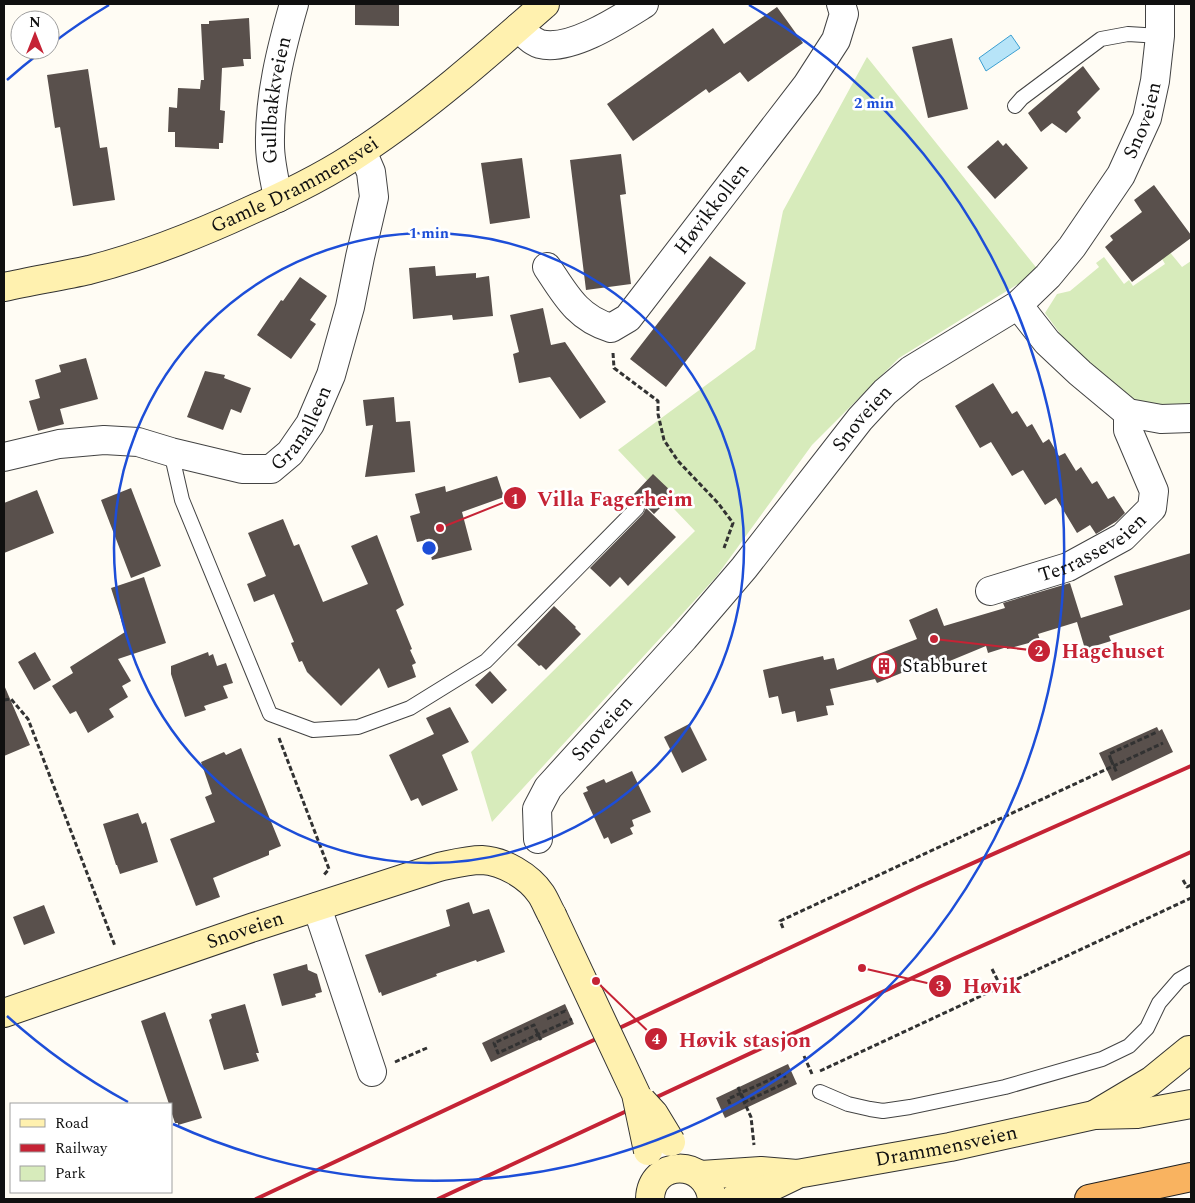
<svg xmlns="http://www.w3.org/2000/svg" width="1195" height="1203" font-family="Spectral,serif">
<rect width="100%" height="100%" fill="#fffcf4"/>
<path fill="#d7ebbb" d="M867 57 1039 271 899 358 812 445 716 577 492 822 471 752 695 531 618 450 755 349 783 211Z
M1168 250 1182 267 1191 261V407L1145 406 1128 398 1067 343 1045 313 1057 294 1070 291 1099 267 1096 263 1104 257 1124 284 1129 280 1133 286 1165 264 1159 254Z"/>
<path fill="#b7e4f8" stroke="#3c9fd1" d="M1011 35 1020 48 986 71 979 58Z"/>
<path fill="#59504c" d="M355 4H399V26L355 25Z
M777 7 803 43 748 82 740 72 709 93 706 89 633 141 607 104 713 28 724 44Z
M249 18 251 59H243L244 66 222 68 220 110 225 111 223 143H219V149L175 147V132H168L169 107 177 108 178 88 200 89 201 80H204L201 24H209V21Z
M952 38 968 109 928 118 912 47Z
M1083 66 1100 89 1077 112 1081 118 1066 133 1052 123 1041 132 1028 113Z
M88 69 100 148 107 147 115 200 73 206 60 127 55 128 47 75Z
M998 140 1003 146 1006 143 1028 168 995 199 967 167Z
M621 154 626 194 620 195 631 284 586 290 570 160Z
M522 158 530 218 490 224 481 163Z
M1154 185 1191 235V238L1132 282 1105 247 1113 240 1110 236 1142 212 1134 200Z
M710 256 746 283 666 387 630 359Z
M435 266 436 276 476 273V278L489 276 493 316 453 320 452 315 413 319 409 268Z
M300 277 327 296 310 320 316 324 291 359 257 335 281 300 283 301Z
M543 308 551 345 565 342 606 402 580 419 550 377 519 383 513 354 519 352 510 315Z
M86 358 98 399 60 409 64 424 38 431 29 401 40 398 35 380 61 372 59 365Z
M205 371 225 375 224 378 251 388 241 413 231 409 223 430 187 417Z
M993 383 1012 414 1017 411 1027 427 1032 424 1043 443 1049 439 1059 456 1065 453 1076 471 1081 467 1092 484 1097 481 1108 499 1114 496 1125 513 1117 521 1096 534 1090 525 1077 533 1056 498 1045 505 1023 470 1012 476 991 442 980 448 955 406Z
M394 397 396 422 410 421 415 472 365 477 373 425 366 426 363 400Z
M653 474 674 494 654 514 634 494Z
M497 476 504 497 462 512 472 550 432 560 427 540 417 542 410 516 420 513 415 494 445 486 446 492Z
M131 488 161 566 131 578 101 500Z
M37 490 54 533 4 553V503Z
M646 508 676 537 628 586 620 577 610 587 590 568 643 514Z
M283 519 294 546 299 544 323 602 368 584 351 546 377 535 404 605 396 610 412 649 410 650 416 663 412 665 416 677 388 688 379 668 341 706 307 672 302 661 299 662 291 643 294 642 274 594 254 602 247 584 266 576 248 533Z
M1191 553V609L1109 636 1111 641 1085 649 1077 622 1038 634 1040 640 1007 649V647L988 653 986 646 940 665 938 658 877 683 875 679 830 689 834 705 826 706 828 715 797 722 795 711 782 714 778 696 769 698 763 670 823 656 824 660 834 658 837 670 917 639 909 620 937 608 944 626 1005 608 1003 603 1070 583 1081 618 1123 605 1114 576Z
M144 577 166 643 118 659 131 681 122 686 128 697 109 709 114 717 88 733 76 711 70 714 52 686 73 673 70 667 125 632 111 588Z
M554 606 576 627 575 628 581 634 546 670 541 665 539 666 517 645Z
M35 652 51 680 34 690 18 662Z
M208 652 209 656 213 654 217 666 226 663 233 683 223 686 228 698 204 706 206 710 185 717 171 674V666Z
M490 671 507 690 492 704 475 685Z
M4 685 30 745 4 756Z
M450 707 469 742 442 755 458 790 422 806 418 798 411 801 389 755 434 734 426 718Z
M689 724 707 760 682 773 664 737Z
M1157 727 1159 731 1162 729 1173 752 1112 781 1099 753Z
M241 748 281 846 269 851V855L213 878 220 897 196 906 170 839 215 822 205 797 212 794 201 762 224 752 226 755Z
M632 771 651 812 632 820 634 826 630 828 633 834 611 844 608 837 604 839 583 793 588 791 586 787 604 779 606 783Z
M138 813 142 824 146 822 158 862 120 874 117 865H116L103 824Z
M469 902 473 914 489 909 505 952 477 962 476 960 436 974 437 976 382 996 381 992 379 993 365 955 450 926 446 910Z
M44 905 55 933 24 945 13 917Z
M307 964 308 970 317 974 322 992 315 994 316 997 282 1006 273 974Z
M245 1004 259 1053H256L259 1061 224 1070 209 1020 212 1018 211 1014Z
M565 1004 574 1024 491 1062 482 1043Z
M165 1012 202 1118 178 1125V1123H175L171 1111V1104H169L141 1021Z
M788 1064 797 1084 725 1118 716 1098Z"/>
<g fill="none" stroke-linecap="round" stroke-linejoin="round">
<defs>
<path id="service" d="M1015 106 1022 98 1101 39 1128 34 1160 36
M171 452 182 500 270 714 313 730 358 727 410 708 486 661 637 508
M820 1092 848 1104 870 1109 883 1111 910 1107 1005 1087 1102 1059 1129 1046 1147 1028 1159 1003 1179 980 1191 973"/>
<g id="minor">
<path d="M519 27C525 34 531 41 540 44 570 52 620 19 644 4"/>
<path id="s1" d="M278 198C275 181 270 162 270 145 269 97 281 49 294 4"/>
<path id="s2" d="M547 267C565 294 577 318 611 328L628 318 807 85 836 40 844 14 841 4"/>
<path d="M1018 305 1047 342 1080 373 1128 413 1161 419 1191 418"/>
<path id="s3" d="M4 457 59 444 104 440 138 442 171 452 242 469H271L290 453 310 424 331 375 350 307 360 257 374 197 371 172 362 151"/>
<path id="s4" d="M990 591 1068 567 1123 537 1152 508 1154 491 1128 430V413"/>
<path id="s5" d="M538 839 537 809 548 788 684 638 744 568 860 419 885 392 911 370 1018 305 1048 276 1072 247 1121 175 1147 118 1155 81 1160 36V4"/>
<path d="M317 907 372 1072"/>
</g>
<g id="secondary">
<path id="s6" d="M4 287C32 281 61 276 89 270 144 256 197 235 249 211 288 194 327 175 362 151 427 108 487 55 545 4"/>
<path id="s7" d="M4 1013 254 927 439 867C453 864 467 860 482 860 503 861 529 876 541 894 545 900 548 908 552 915"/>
<path d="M1094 1115 1151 1081 1189 1050"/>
<path id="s8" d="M701 1175 761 1171 797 1174 950 1147 1094 1115 1137 1114 1191 1104"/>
<path d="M650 1199C651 1159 707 1158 712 1199"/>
<path d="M734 1199 767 1189 794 1176"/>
</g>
<path id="trunk" d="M1089 1199 1191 1177"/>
</defs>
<use href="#service" stroke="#434343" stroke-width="16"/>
<use href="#minor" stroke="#434343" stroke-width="30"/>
<use href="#secondary" stroke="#323232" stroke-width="30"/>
<use href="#trunk" stroke="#212121" stroke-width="30"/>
<path stroke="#323232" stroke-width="3" stroke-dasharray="5 2.5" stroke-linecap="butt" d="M613 353 614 368 658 401V414L664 440 678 461 718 503 733 523 724 548
M4 700 11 699 28 719 115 946
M279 738 329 869 323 876
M1111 760 1109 754 1157 732
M1183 880 1187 887 1191 885
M783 928 780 921 1163 743
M992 969 1001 987
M547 1019 565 1011 566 1013
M541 1040C538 1035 536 1030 534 1025L494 1043 498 1053C522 1042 545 1031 568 1021L572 1019
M804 1056 812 1074
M395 1062 427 1048
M820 1071 1191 898
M738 1087 745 1102 787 1082 783 1073C769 1080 755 1087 740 1093L751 1117 754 1145
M730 1104 728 1099 741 1093"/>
<use href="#service" stroke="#fff" stroke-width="14"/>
<use href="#minor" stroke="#fff" stroke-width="28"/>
<use href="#secondary" stroke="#fff1af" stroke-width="28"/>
<use href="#trunk" stroke="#f9b360" stroke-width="28"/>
<path stroke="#c52335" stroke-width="4" d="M256 1199 919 887 1191 766
M438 1199 953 959 1191 852"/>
<defs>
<path id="secondary-bridge" d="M552 915 636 1094 648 1151
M642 1101 654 1114 671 1142"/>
</defs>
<use href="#secondary-bridge" stroke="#323232" stroke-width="30" stroke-linecap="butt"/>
<path stroke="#323232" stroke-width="3" stroke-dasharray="5 2.5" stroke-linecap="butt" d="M1111 760 1117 773"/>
<use href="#secondary-bridge" stroke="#fff1af" stroke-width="28"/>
</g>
<g fill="none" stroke="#1d4ed8" stroke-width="2.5">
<circle cx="429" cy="548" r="315"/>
<path d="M128 1102A630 630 0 0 1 7 1016M7 80A630 630 0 0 1 41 52M54 42A630 630 0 0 1 109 5M749 5A630 630 0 0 1 173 1124"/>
</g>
<defs>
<symbol id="building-ring" viewBox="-11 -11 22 22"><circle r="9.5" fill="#fff" stroke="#c52335" stroke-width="1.5"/><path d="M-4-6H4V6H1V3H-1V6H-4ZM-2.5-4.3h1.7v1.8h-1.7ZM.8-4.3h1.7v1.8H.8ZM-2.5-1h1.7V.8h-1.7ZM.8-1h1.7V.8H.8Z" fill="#c52335"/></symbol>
</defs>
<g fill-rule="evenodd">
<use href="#building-ring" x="870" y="652" width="28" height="28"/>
</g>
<g text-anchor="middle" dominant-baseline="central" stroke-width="5" stroke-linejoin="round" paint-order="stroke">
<g font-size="20" fill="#101010" stroke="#fff">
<text stroke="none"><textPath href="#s1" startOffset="99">Gullbakkveien</textPath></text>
<text stroke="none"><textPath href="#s5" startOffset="959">Snoveien</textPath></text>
<text stroke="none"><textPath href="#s6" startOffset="310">Gamle Drammensvei</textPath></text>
<text stroke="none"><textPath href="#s2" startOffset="248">Høvikkollen</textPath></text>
<text stroke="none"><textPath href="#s5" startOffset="539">Snoveien</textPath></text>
<text stroke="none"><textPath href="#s3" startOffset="324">Granalleen</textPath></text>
<text stroke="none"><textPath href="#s4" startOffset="112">Terrasseveien</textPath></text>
<text stroke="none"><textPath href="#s5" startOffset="134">Snoveien</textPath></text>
<text stroke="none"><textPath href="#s7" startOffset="255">Snoveien</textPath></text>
<text stroke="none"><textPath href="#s8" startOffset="248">Drammensveien</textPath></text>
</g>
<g font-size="20" fill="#101010" stroke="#fff" text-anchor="start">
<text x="902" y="666">Stabburet</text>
</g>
</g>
<circle cx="429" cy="548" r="8" fill="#1d4ed8" stroke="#fff" stroke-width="2.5"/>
<g font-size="15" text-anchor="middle" font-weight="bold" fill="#1d4ed8" stroke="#fff" stroke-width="5" stroke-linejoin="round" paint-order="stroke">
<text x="874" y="108">2 min</text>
<text x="429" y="238">1 min</text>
</g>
<path fill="none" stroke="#c52335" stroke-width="2" d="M440 528L515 498M934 639L1039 651M862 968L940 986M596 981L656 1039"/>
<g fill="#c52335" stroke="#fff" stroke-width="2">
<circle cx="440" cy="528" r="5"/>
<circle cx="934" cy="639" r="5"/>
<circle cx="862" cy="968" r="5"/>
<circle cx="596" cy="981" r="5"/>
<circle cx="515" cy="498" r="12"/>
<circle cx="1039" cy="651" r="12"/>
<circle cx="940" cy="986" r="12"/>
<circle cx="656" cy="1039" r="12"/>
</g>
<g font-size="15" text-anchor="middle" font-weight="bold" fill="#fff">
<text x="515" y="504">1</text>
<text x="1039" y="656">2</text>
<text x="940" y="991">3</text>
<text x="656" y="1044">4</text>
</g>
<g font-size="21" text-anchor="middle" font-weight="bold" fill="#c52335" stroke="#fff" stroke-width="5" stroke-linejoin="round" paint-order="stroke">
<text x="615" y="506">Villa Fagerheim</text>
<text x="1113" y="658">Hagehuset</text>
<text x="992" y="993">Høvik</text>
<text x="745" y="1047">Høvik stasjon</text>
</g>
<rect width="1195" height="1203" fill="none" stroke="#101010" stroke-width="10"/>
<rect x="10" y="1103" width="162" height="90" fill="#ffffff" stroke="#9f9f9f"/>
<rect x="20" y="1119" width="25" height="8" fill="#fff1af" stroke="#9f9f9f"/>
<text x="55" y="1128" font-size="15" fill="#101010">Road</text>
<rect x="20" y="1144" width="25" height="8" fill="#c52335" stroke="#9f9f9f"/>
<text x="55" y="1153" font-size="15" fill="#101010">Railway</text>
<rect x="20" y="1166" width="25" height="15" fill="#d7ebbb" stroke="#9f9f9f"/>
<text x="55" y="1178" font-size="15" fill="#101010">Park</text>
<g transform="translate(35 35)"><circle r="24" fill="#ffffff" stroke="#9f9f9f"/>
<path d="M0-4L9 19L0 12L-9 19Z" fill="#c52335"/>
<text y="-8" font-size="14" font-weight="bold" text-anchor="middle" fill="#101010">N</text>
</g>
</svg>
